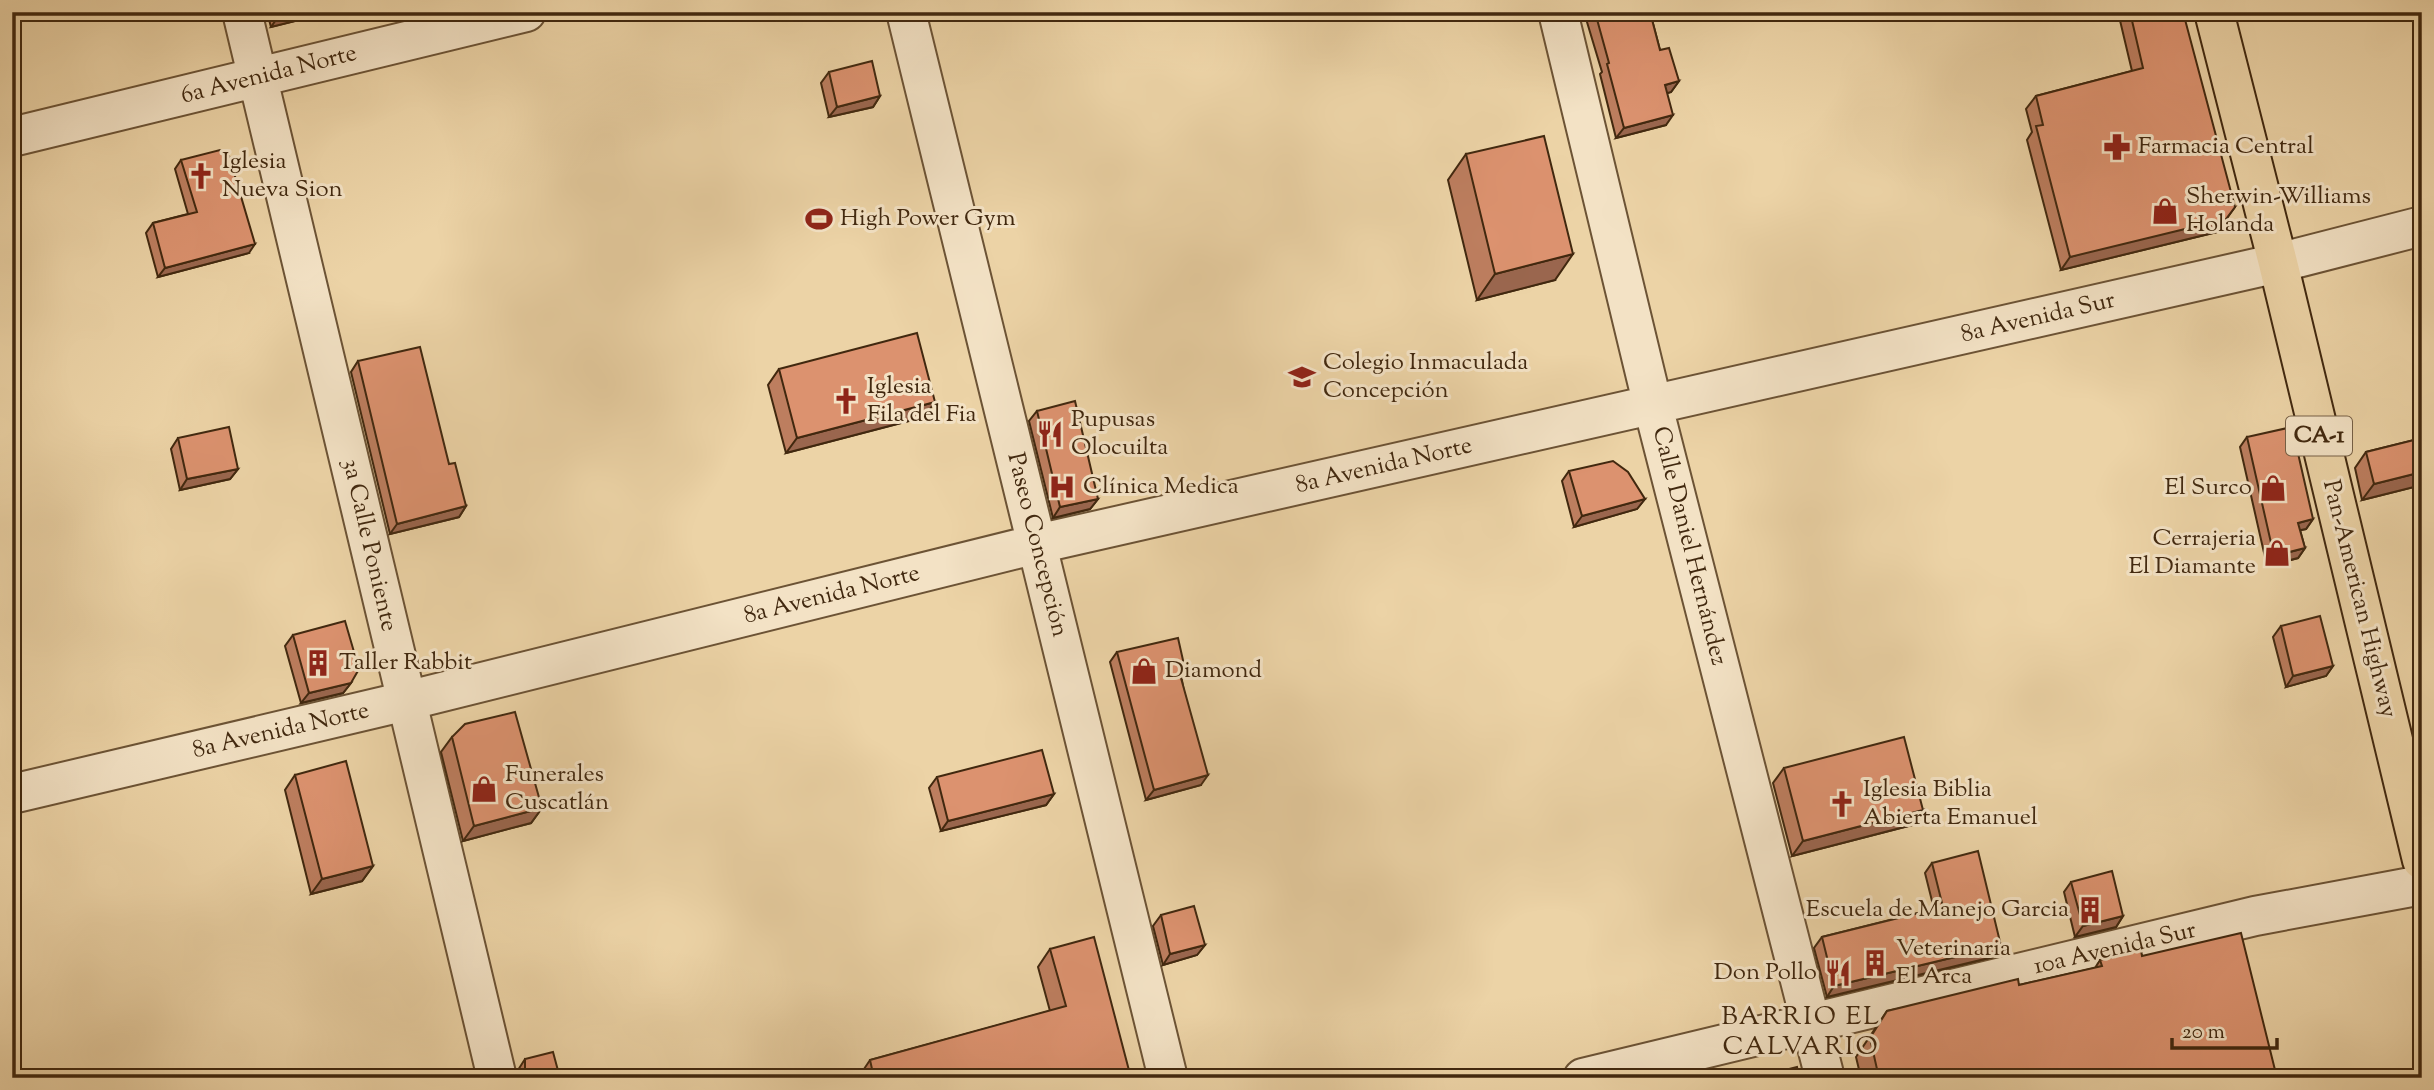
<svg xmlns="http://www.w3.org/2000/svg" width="2434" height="1090" font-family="'Sorts Mill Goudy',serif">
<rect width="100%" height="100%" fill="#ecd3a6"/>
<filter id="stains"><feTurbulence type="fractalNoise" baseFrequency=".00286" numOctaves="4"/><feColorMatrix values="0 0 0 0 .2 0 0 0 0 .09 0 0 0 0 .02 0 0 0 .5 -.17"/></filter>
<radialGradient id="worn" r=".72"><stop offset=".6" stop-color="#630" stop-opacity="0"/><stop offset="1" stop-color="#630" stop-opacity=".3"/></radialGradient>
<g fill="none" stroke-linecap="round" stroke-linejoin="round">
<defs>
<path id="minor" d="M242 12 497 1078
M906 12 1168 1078
M1558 12 1653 406 1825 1078
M12 137 526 12
M12 794 406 701 1037 544 2278 263 2422 226
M1583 1078 2255 916 2422 885"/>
<path id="major" d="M2214 12 2278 263 2422 860"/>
</defs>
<use href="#minor" stroke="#6c5335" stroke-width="42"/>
<use href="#major" stroke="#41280f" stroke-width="42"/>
<use href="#minor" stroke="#f3e2c5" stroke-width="38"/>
<use href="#major" stroke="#ecd3a6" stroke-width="38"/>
</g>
<path fill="#bd7e5f" stroke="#41280f" stroke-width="2" d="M267 12H331L271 27Z
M1584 12H1650L1660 50 1679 81 1671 92 1667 93 1666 125 1616 138 1600 74 1602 72Z
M2118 12H2183L2217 232 2061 270 2027 140 2032 132 2026 109 2036 96 2132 71Z
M829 72 880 96 873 107 829 117 821 83Z
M1466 154 1555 280 1477 300 1448 180Z
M181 160 249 253 158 277 146 233 153 223 188 214 175 169Z
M358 361 449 464 466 506 459 517 390 534 351 372Z
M779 369 924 417 786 453 768 385Z
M1037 411 1098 499 1090 509 1053 518 1029 421Z
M2247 437 2313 519 2306 529 2300 530 2305 548 2298 558 2267 566 2240 447Z
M178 438 238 469 230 479 180 490 171 449Z
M2422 438V485L2362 500 2355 468 2366 452Z
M1569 471 1645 499 1637 509 1574 527 1562 481Z
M2281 626 2333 666 2326 676 2286 687 2273 637Z
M293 635 351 683 343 693 301 703 285 646Z
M1117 652 1181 675 1201 785 1146 800 1110 662Z
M452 737 542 808 531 823 463 841 441 752Z
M1784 768 1923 810 1912 825 1792 856 1773 783Z
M295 775 373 866 362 881 311 894 285 790Z
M937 777 1054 794 1046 805 941 831 929 788Z
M1932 863 2001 946 1993 957 1827 997 1814 948 1822 937 1934 909 1925 873Z
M2071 882 2123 916 2116 927 2075 937 2064 892Z
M1161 915 1205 945 1197 955 1163 965 1153 926Z
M1050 949 1131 1078H858L870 1060 1050 1011 1038 967Z
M2142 956 2277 1078H1861L1856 1057 1887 1011 2019 985 2095 968 2100 960Z
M525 1059 560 1078H517L518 1070Z"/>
<path fill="#9a664e" stroke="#41280f" stroke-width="2" d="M296 12H331L271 27 278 17Z
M1679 81 1671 92 1658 96 1665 85Z
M880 96 873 107 829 117 837 107Z
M1673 115 1666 125 1616 138 1624 128Z
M2235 207 2217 232 2061 270 2070 257Z
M255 244 249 253 158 277 165 268Z
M1573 254 1555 280 1477 300 1495 274Z
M935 402 924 417 786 453 797 438Z
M238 469 230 479 180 490 187 479Z
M2422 472V485L2362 500 2374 484Z
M1098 499 1090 509 1053 518 1060 507Z
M1645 499 1637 509 1574 527 1582 516Z
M466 506 459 517 390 534 397 524Z
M2313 519 2306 529 2291 532 2298 523Z
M2305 548 2298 558 2267 566 2274 556Z
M2333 666 2326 676 2286 687 2293 676Z
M351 683 343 693 301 703 309 693Z
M1208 775 1201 785 1146 800 1154 790Z
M1054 794 1046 805 941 831 948 821Z
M542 808 531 823 463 841 474 826Z
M1923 810 1912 825 1792 856 1803 841Z
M373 866 362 881 311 894 322 879Z
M2123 916 2116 927 2075 937 2083 926Z
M1205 945 1197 955 1163 965 1170 954Z
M2001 946 1993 957 1827 997 1834 986Z"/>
<path fill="#dc926f" stroke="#41280f" stroke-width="2" d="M277 12H296L278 17Z
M1595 12H1650L1660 50 1669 48 1679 81 1665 85 1673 115 1624 128 1607 64 1609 63Z
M2130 12H2183L2235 207 2226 219 2070 257 2036 126 2043 125 2036 96 2143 68Z
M872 61 880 96 837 107 829 72Z
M1544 136 1573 254 1495 274 1466 154Z
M220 150 229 156 255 244 165 268 153 223 197 212 181 160Z
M917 333 935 402 797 438 779 369Z
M420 347 449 464 455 463 466 506 397 524 358 361Z
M1075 401 1098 499 1060 507 1037 411Z
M229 427 238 469 187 479 178 438Z
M2292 427 2313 519 2298 523 2305 548 2274 556 2247 437Z
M2422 438V472L2374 484 2366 452Z
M1613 461 1628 472 1645 499 1582 516 1569 471Z
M2320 616 2333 666 2293 676 2281 626Z
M345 621 359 669 351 683 309 693 293 635Z
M1178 638 1185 669 1179 671 1208 775 1154 790 1117 652Z
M515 712 542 808 474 826 452 737 465 724Z
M1904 737 1923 810 1803 841 1784 768Z
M1042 750 1054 794 948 821 937 777Z
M346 761 373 866 322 879 295 775Z
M1978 851 2001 946 1834 986 1822 937 1943 907 1932 863Z
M2112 871 2123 916 2083 926 2071 882Z
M1194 906 1205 945 1170 954 1161 915Z
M2241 933 2277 1078H1879L1870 1038 1887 1011 2018 979 2019 985 2102 966 2100 960 2141 950 2142 956Z
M1094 937 1131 1078H874L870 1060 1066 1006 1050 949Z
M553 1052 560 1078H525V1059Z
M1797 1067 1799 1078H1753Z"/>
<defs>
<symbol id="pharmacy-bare" viewBox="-9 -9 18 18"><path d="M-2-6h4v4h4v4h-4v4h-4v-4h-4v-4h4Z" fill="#8f2418" stroke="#f3e2c5" stroke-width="2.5" paint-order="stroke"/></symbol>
<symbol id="church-bare" viewBox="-9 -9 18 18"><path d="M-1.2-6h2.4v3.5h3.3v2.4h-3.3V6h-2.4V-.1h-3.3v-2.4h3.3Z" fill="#8f2418" stroke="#f3e2c5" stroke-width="2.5" paint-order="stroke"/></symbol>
<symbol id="shop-bare" viewBox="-9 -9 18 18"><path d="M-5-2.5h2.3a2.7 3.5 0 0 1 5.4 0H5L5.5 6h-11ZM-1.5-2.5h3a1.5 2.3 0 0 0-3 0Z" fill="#8f2418" stroke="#f3e2c5" stroke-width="2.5" paint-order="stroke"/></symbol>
<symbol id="stadium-bare" viewBox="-9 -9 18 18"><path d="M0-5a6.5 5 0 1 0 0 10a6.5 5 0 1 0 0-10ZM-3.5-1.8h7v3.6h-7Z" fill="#8f2418" stroke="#f3e2c5" stroke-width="2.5" paint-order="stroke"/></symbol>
<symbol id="school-bare" viewBox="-9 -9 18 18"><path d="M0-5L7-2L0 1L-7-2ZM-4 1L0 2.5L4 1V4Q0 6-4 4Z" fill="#8f2418" stroke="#f3e2c5" stroke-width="2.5" paint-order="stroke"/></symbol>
<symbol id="restaurant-bare" viewBox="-9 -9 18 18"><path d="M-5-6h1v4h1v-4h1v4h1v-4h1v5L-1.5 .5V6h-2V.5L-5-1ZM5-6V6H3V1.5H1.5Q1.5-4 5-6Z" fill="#8f2418" stroke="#f3e2c5" stroke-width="2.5" paint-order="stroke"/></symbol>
<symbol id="hospital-bare" viewBox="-9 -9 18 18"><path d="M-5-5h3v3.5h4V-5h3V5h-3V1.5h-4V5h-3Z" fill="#8f2418" stroke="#f3e2c5" stroke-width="2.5" paint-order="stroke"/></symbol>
<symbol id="building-bare" viewBox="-9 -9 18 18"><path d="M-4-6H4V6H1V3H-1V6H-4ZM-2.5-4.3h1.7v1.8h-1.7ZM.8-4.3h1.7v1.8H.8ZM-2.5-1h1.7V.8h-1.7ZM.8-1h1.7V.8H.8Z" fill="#8f2418" stroke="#f3e2c5" stroke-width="2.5" paint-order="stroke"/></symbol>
</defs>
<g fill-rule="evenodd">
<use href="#pharmacy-bare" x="2098" y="128" width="38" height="38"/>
<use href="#church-bare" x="182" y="157" width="38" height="38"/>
<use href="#shop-bare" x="2146" y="192" width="38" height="38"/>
<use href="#stadium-bare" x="800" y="200" width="38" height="38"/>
<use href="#school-bare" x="1283" y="358" width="38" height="38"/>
<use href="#church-bare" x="827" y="382" width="38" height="38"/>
<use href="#restaurant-bare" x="1031" y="415" width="38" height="38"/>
<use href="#hospital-bare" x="1043" y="468" width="38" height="38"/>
<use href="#shop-bare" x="2254" y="469" width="38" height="38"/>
<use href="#shop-bare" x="2258" y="534" width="38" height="38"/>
<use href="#building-bare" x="299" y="644" width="38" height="38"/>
<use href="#shop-bare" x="1125" y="652" width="38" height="38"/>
<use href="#shop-bare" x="465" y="770" width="38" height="38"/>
<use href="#church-bare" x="1823" y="785" width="38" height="38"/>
<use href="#building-bare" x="2071" y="891" width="38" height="38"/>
<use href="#building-bare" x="1856" y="944" width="38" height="38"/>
<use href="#restaurant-bare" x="1819" y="954" width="38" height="38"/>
</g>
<g text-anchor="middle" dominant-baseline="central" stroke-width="6" stroke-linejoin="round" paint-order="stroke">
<rect fill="#f3e2c5" stroke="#766046" stroke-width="2" x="2286" y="416.5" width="66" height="39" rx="5"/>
<g font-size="23" font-weight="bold" fill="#41280f">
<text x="2319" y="436">CA-1</text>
</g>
<g font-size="24" fill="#41280f" stroke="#f3e2c5">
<text transform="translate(269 75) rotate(-14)">6a Avenida Norte</text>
<text transform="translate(2038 318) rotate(-13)">8a Avenida Sur</text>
<text transform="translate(1384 466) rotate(-13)">8a Avenida Norte</text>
<text transform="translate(369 545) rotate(77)">3a Calle Poniente</text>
<text transform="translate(1037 545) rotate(76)">Paseo Concepción</text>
<text transform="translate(1689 546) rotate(76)">Calle Daniel Hernández</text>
<text transform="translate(832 595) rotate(-14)">8a Avenida Norte</text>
<text transform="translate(2359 599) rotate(76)">Pan-American Highway</text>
<text transform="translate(281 731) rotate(-13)">8a Avenida Norte</text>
<text transform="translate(2115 949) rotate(-13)">10a Avenida Sur</text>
</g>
<g font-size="24" fill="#41280f" stroke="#f3e2c5" text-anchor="start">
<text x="2138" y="147">Farmacia Central</text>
<text x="222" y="162">Iglesia<tspan x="222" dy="28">Nueva Sion</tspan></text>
<text x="2186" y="197">Sherwin-Williams<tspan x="2186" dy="28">Holanda</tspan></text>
<text x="840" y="219">High Power Gym</text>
<text x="1323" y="363">Colegio Inmaculada<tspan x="1323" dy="28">Concepción</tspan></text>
<text x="867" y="387">Iglesia<tspan x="867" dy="28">Fila del Fia</tspan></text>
<text x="1071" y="420">Pupusas<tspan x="1071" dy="28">Olocuilta</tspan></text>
<text x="1083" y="487">Clínica Medica</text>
<text x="2252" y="488" text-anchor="end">El Surco</text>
<text x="2256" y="539" text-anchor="end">Cerrajeria<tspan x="2256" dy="28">El Diamante</tspan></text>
<text x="339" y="663">Taller Rabbit</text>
<text x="1165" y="671">Diamond</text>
<text x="505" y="775">Funerales<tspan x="505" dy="28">Cuscatlán</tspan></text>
<text x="1863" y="790">Iglesia Biblia<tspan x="1863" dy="28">Abierta Emanuel</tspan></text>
<text x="2069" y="910" text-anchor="end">Escuela de Manejo Garcia</text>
<text x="1896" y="949">Veterinaria<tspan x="1896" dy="28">El Arca</tspan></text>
<text x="1817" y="973" text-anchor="end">Don Pollo</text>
</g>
<g font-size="26" letter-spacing="2" fill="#41280f" stroke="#f3e2c5">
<text x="1801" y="1017">BARRIO EL<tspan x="1801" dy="30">CALVARIO</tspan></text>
</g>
</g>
<rect width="2434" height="1090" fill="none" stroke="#ecd3a6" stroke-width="42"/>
<rect x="14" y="14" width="2406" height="1062" fill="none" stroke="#41280f" stroke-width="3.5"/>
<rect x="21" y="21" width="2392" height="1048" fill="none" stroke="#41280f" stroke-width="2"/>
<path d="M2172 1038v10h105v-10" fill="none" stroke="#41280f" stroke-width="3.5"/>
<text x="2182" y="1038" font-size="21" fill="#41280f" stroke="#f3e2c5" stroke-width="5" paint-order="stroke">20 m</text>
<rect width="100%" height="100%" filter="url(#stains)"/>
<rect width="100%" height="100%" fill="url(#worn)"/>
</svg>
